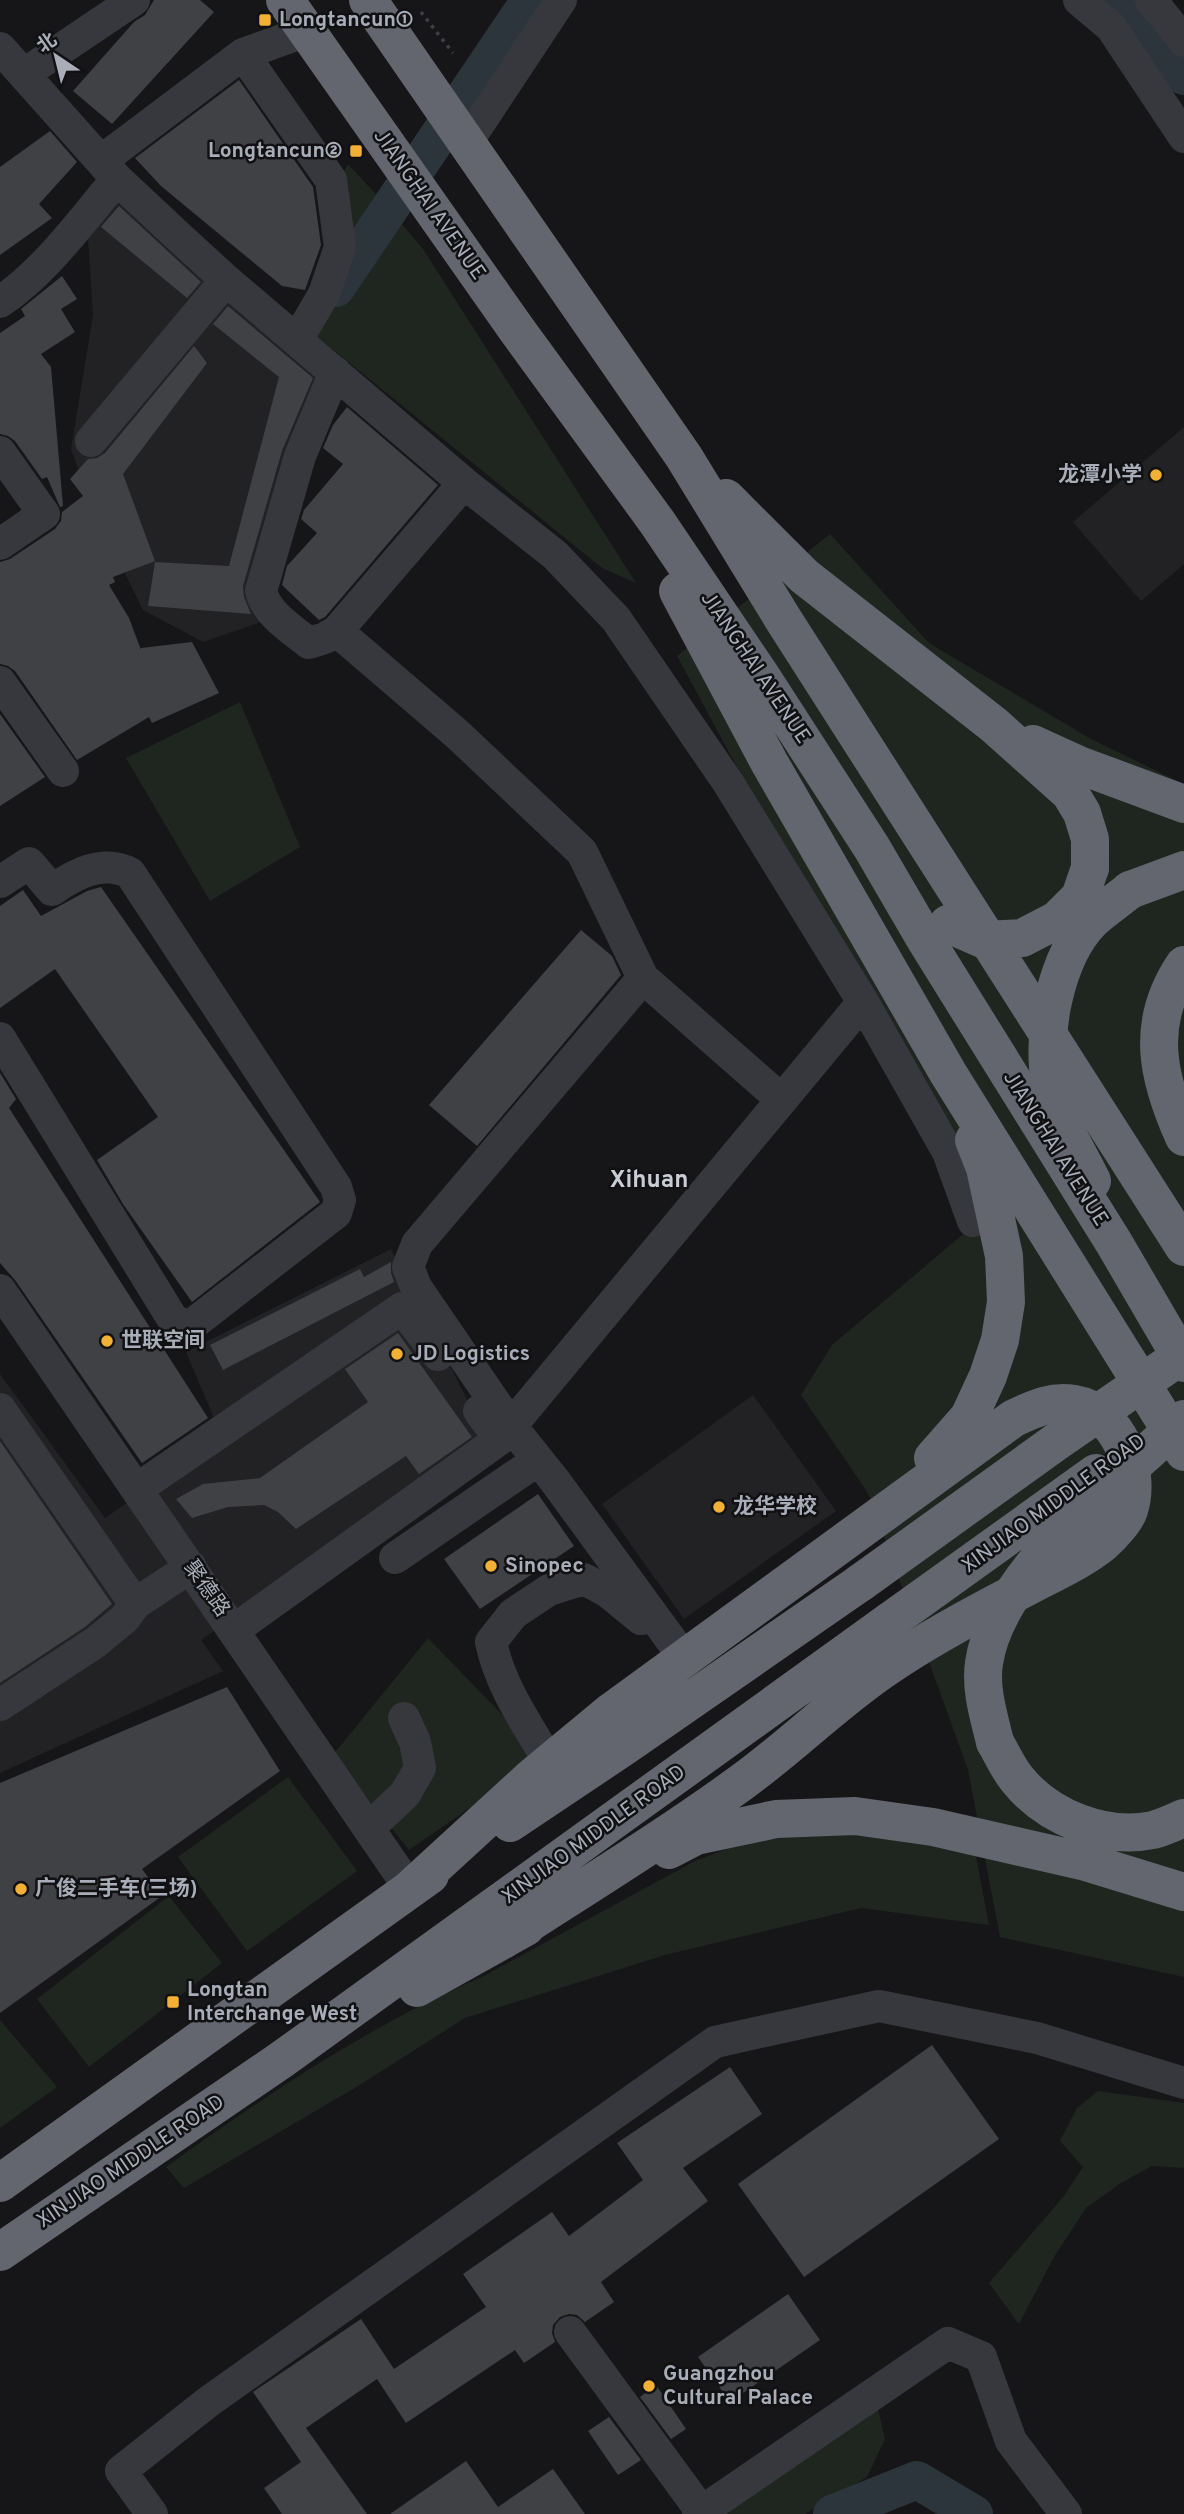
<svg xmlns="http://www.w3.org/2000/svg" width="1184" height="2514" font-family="Overpass,'Noto Sans SC',sans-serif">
<rect width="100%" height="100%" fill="#161618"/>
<path fill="#222225" d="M117 187 337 376 264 621 203 642 143 610 93 509 71 449 93 315 87 223Z
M1184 427V564L1141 601 1073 522Z
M391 1249 487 1439 201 1640 223 1671 0 1773V1374L105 1518 222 1437 186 1352Z
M753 1395 836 1511 684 1619 602 1504Z"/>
<path fill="#1e261f" d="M348 164 385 204 423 249 636 583 602 568 315 335 338 182Z
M830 534 929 643 1091 739 1184 784V1977L1000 1937 968 1770 868 1493 801 1395 832 1345 981 1219 677 656Z
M240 702 300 847 210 901 126 758Z
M428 1638 543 1757 409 1850 333 1755Z
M288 1777 357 1871 247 1951 178 1857Z
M791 1824 974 1846 989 1925 861 1908 665 1955 465 2018 358 2086 184 2188 166 2167C265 2096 369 2025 482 1977L695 1861Z
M169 1896 222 1963 89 2067 37 1999Z
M0 2020 57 2087 0 2128Z
M1098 2091 1184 2103V2168L1152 2166 1121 2183 1086 2208 1054 2257 1019 2324 989 2283 1064 2196 1083 2167 1060 2141 1077 2108Z
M877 2405 885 2439 867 2477 805 2514H713Z"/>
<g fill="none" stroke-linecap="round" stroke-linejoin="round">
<path stroke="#2c353c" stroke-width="38" d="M1121 0 1184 76
M336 288 530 0
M832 2514 917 2480 974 2514"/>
</g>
<path fill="#404145" d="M154 0H200L214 12 112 124 73 91 134 22 145 15Z
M239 80 313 187 321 245 305 290 282 286 161 186 135 158Z
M50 131 77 162 39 204 52 218 0 255V167Z
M119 206 201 282 187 298 101 227Z
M62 276 77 299 61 309 75 332 41 354 51 367 63 506 60 507 47 477 42 479 15 441 8 436 0 434V333L25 316 21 309Z
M228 306 313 378 282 451 243 586 244 597 251 614 148 606 155 562 229 566 279 377 213 324Z
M194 346 207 363 123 474 155 561 113 577 115 582 109 585 129 618 141 650V648L192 642 219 693 152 723 149 717 77 760 15 671 8 666 0 664V562L10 559 55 529 61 521 62 512 83 496 70 479 88 459 97 458 105 453Z
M347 407 438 485 325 617 319 620 282 585 287 566 317 533 301 519 304 510 343 464 323 448 333 425Z
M0 714 45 777 0 806Z
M101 887 320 1202 192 1302 123 1204 97 1160 158 1117 55 969 0 1008V906L23 890 41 916 87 891Z
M581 930 612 956 621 975 477 1146 429 1105Z
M0 1073 16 1099 9 1108 208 1418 142 1463 15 1280 0 1263Z
M391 1262V1273L394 1282 223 1370 210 1345 360 1269 364 1277Z
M398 1333 472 1437 419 1474 406 1456 296 1529 278 1512 264 1505 228 1507 192 1518 176 1499 203 1484 260 1478 368 1402 345 1369Z
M0 1441 112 1604 85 1627 0 1683Z
M538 1494 574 1546 480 1609 444 1559Z
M227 1687 280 1771 142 1869 162 1896 0 2013V1783Z
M932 2045 999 2139 804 2277 738 2184Z
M730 2067 762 2114 683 2168 708 2201 601 2282 614 2302 585 2322 577 2315 569 2314 560 2317 553 2325 552 2333 555 2342 524 2363 515 2350 406 2423 377 2379 306 2428 367 2514H282L264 2488 301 2462 253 2392 361 2319 394 2369 486 2307 463 2274 552 2212 569 2236 643 2180 617 2143Z
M788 2294 820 2340 730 2402 698 2357Z
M656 2385 686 2429 671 2439 640 2397Z
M609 2417 641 2460 618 2475 588 2431Z
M466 2461 498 2507 553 2469 585 2514H390Z"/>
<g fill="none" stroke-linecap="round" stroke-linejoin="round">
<path stroke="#3d3f44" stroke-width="3.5" stroke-dasharray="3.5 5" stroke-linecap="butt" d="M421 12 453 53"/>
<path stroke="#37383d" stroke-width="32" d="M1079 0 1111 27 1184 137
M1151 0 1184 41
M0 48 117 179 179 237 226 280 464 483 555 555 616 619 729 784 863 1002
M243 54 331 180 340 247 324 294 297 340
M24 74 134 0
M467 142 561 0
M101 161 243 54 307 31
M0 302C46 271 81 221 117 179
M335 372 300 456 261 591C266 613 291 629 309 643L325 638 337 631
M91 441 226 280
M0 452 44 514 0 544
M464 483 337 631 457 734 582 852 643 978 417 1244 408 1267 416 1287 511 1426 555 1481 674 1644 686 1657
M0 682 63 771
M0 882 29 863 52 890C75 874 102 859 130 873L336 1187 340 1200 336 1213 193 1324C184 1325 179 1324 172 1318L0 1038
M643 978 782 1100
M0 1290 410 1889
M0 1409 135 1604
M511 1426 863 1002 948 1152 973 1221
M137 1489 402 1308 438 1355
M395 1558 538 1460
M234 1630 500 1439 479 1411
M0 1705 96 1642 124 1619 135 1604 191 1567
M550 1763C527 1724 500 1686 491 1642L513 1614 549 1590 584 1579 608 1592 641 1619
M369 1828 405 1794 420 1768 415 1742 404 1718
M570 2332 701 2511
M152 2514 121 2471 208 2402 715 2042 879 2006 1037 2038 1184 2083
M698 2514 948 2343 981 2357 1011 2441 1066 2514"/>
<path stroke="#63666e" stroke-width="38" d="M285 0 517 330 657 522 761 676 872 848 925 939 1114 1243 1184 1363
M368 0 684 457 783 619 1184 1247
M726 498 804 576 994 725 1070 793 1082 813 1090 839V868
M678 591 769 762 948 1073 1184 1452
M1033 744 1079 765 1184 804
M1130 890 1184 870
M1184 965C1145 1023 1157 1077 1184 1137
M933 1458 969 1417 988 1376 1000 1340 1006 1302 1004 1256 985 1168 974 1140
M995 1742C1002 1754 1008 1768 1017 1779 1048 1818 1105 1840 1153 1830 1164 1827 1174 1822 1184 1818
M510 1823 625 1746 860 1583
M669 1850 696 1836 776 1819 855 1816 933 1827 1086 1862 1184 1892
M410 1889 530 1779 612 1711 1014 1418C1034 1409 1052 1400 1074 1404 1118 1411 1142 1471 1129 1510 1126 1520 1111 1536 1103 1543 1081 1561 1051 1574 1025 1588 978 1612 931 1637 887 1667 836 1701 792 1746 742 1782 665 1838 583 1888 503 1940
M417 1988 526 1927
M0 2183 430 1875
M0 2252 281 2060 890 1621"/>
<path stroke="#63666e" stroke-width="38" d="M948 924 985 940 1022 938 1057 920 1080 897 1090 868
M1092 1181C1078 1152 1057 1120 1051 1088 1040 1038 1055 957 1092 920 1104 909 1118 900 1130 890
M860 1583 1056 1442 1184 1354
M890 1621 1096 1473
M995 1742C989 1717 980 1689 984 1663 997 1573 1120 1479 1184 1419"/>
</g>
<g fill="#f2b134" stroke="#111113" stroke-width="2.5">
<rect x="258" y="13" width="14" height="14" rx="3.5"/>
<rect x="349" y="144" width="14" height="14" rx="3.5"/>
<circle cx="1156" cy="475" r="7"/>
<circle cx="107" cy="1341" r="7"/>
<circle cx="397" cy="1354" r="7"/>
<circle cx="719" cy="1507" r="7"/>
<circle cx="491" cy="1566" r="7"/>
<circle cx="21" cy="1889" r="7"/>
<rect x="166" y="1995" width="14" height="14" rx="3.5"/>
<circle cx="649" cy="2386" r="7"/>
</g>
<g text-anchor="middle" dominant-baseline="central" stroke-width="5" stroke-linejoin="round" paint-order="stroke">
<g font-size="21" font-weight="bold" fill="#a8adb8" stroke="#111113" text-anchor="start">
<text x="279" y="20">Longtancun①</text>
<text x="342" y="151" text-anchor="end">Longtancun②</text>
<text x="1142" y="475" text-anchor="end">龙潭小学</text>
<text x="121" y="1341">世联空间</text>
<text x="411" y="1354">JD Logistics</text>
<text x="733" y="1507">龙华学校</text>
<text x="505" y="1566">Sinopec</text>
<text x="35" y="1889">广俊二手车(三场)</text>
<text x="187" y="1990">Longtan<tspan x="187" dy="24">Interchange West</tspan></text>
<text x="663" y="2374">Guangzhou<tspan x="663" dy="24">Cultural Palace</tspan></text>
</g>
<g font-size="21" fill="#a8adb8" stroke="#111113">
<text transform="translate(429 205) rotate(55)">JIANGHAI AVENUE</text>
<text transform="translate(755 668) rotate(56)">JIANGHAI AVENUE</text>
<text transform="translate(1055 1149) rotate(58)">JIANGHAI AVENUE</text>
<text transform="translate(1054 1504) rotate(-36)">XINJIAO MIDDLE ROAD</text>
<text transform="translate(206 1589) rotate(55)">聚德路</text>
<text transform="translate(594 1835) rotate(-36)">XINJIAO MIDDLE ROAD</text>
<text transform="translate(131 2162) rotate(-34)">XINJIAO MIDDLE ROAD</text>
</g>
<g font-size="24" font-weight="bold" fill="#c9ccd4" stroke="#111113">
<text x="649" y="1181">Xihuan</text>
</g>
</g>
<g transform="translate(56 56) rotate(325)" stroke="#111113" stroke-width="5" paint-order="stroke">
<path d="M0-5L12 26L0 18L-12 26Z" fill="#a8adb8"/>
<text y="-10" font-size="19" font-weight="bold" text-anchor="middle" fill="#a8adb8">北</text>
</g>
</svg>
